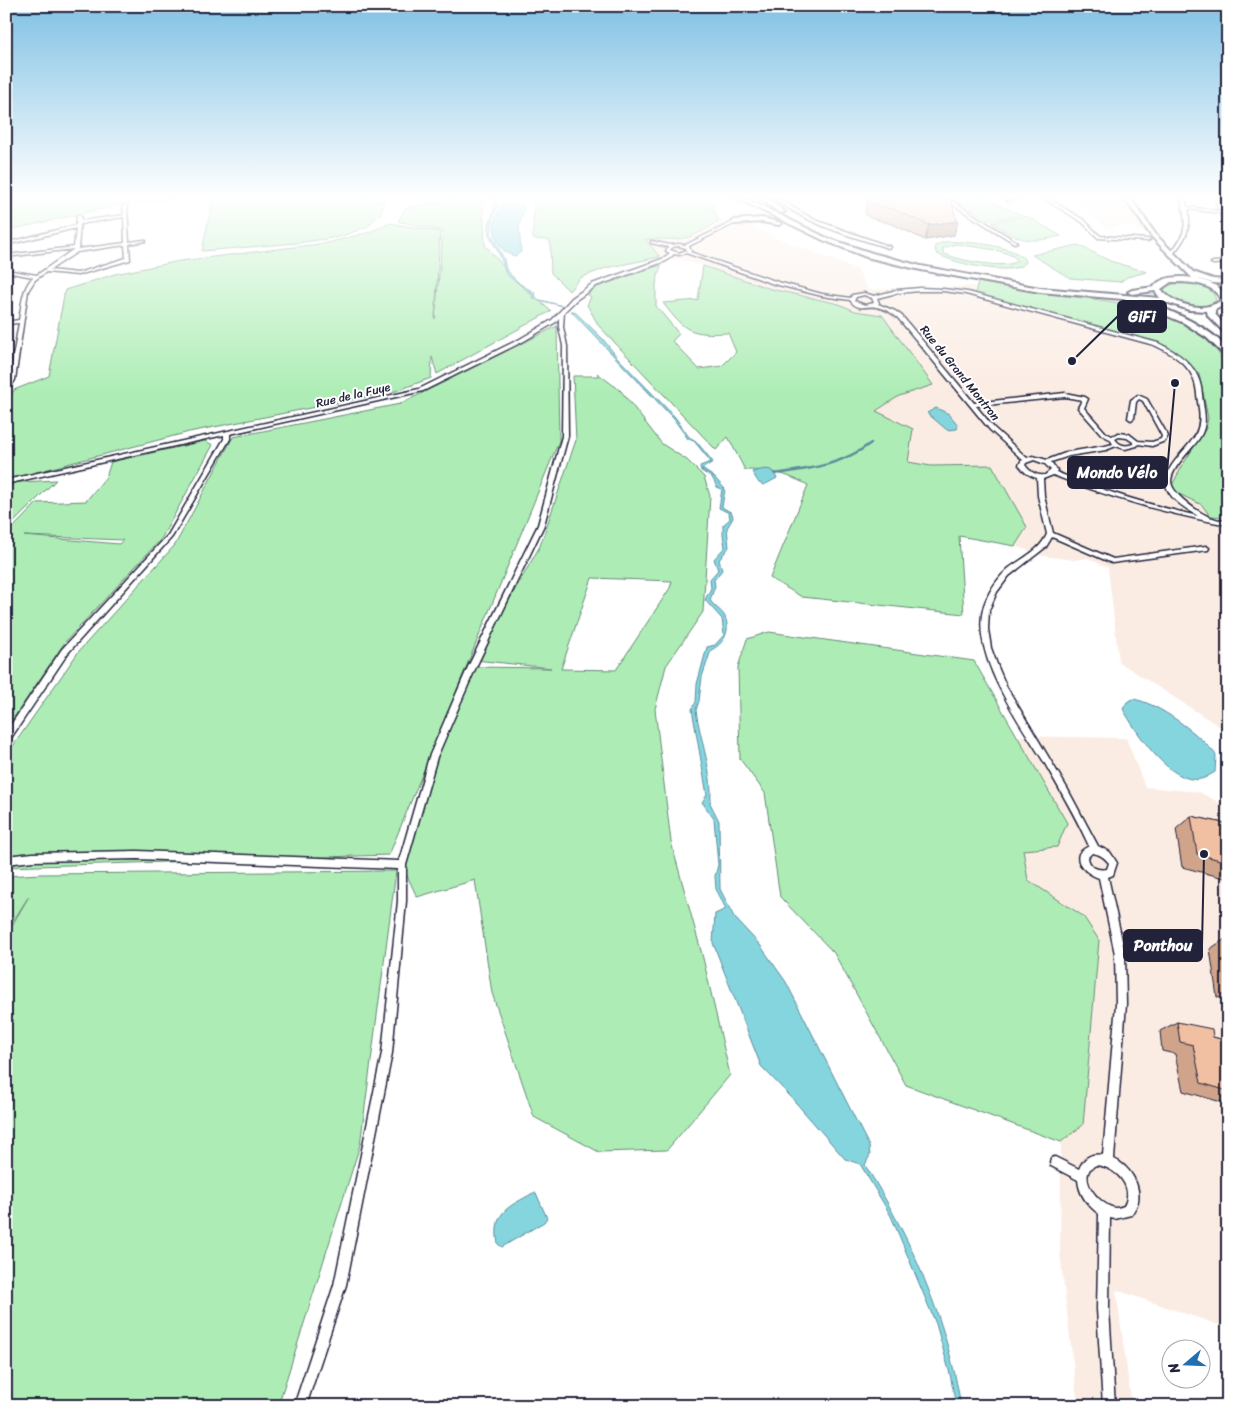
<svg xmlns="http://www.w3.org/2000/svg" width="1234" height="1412" font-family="Sriracha,sans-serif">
<rect width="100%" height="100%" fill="#fff"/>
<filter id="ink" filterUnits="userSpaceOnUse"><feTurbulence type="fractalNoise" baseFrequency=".02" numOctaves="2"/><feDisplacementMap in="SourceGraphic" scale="10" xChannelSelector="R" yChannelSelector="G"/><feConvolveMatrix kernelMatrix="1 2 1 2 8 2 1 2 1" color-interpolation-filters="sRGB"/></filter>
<g filter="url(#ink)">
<path fill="#fbece3" d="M1072 196H1131L1158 235 1140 231 1127 224 1107 229Z
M719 220 754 227 779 239 857 269 868 290 976 286V294L1156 343 1170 349 1188 362 1199 374 1208 418 1206 428 1185 461 1172 485 1177 493 1202 505 1210 516 1228 517V732L1119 662 1108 568 1088 558 1074 560 1043 556 1015 546 1027 527 992 465 931 466 908 462 876 412 899 396 933 385 866 312 855 311 839 304 771 289 687 261 660 257 644 239 682 240 698 235Z
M1017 736 1126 738 1145 787 1199 792 1228 807V1328L1116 1290 1132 1406H1078L1060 1253 1061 1142 1083 1124V916L1028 880 1023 850 1067 823Z"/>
<path fill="#adedb5" stroke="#688878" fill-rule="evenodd" d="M6 196H207L119 205 6 231Z
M250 196H349L385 202 381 213 367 227 339 237 297 243 202 251 213 198Z
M473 196H478L483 204 485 245 518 283 551 311 437 374 432 357 431 378 396 391 189 432 6 480V404L14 390 49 376 65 290 115 274 180 261 327 243 370 232 390 223 440 232 435 319 443 231 398 221 406 208Z
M534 196H564L565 198 580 196H705L715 206H712L719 220C687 243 683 239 645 239L660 257 606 268 580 278 569 291 551 273 550 240 533 239Z
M948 196H979L1022 215 990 221 972 210 967 211 960 206 963 205Z
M1027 216 1061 236C1026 244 1022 241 992 223Z
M944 242C960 240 1020 245 1026 262 1017 278 949 263 936 253L935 246ZM956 244C969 247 1013 249 1017 261 1008 270 955 260 943 253V248Z
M1078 245 1110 261 1147 272 1127 277 1120 282 1070 278 1032 255Z
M661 265 656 284V306L679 334 672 341 699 369 722 366 736 352 728 333C690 335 685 332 663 303L698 300 703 266 771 289 839 304 855 311 882 315 933 385 899 396 876 411 913 429 908 462 931 466 992 465 1027 527 1015 546 959 536 964 614 802 597 770 578 808 485C784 473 772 470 745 470L728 437 716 450 599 326 587 305 591 297 588 295 594 288Z
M978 282C1005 287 1031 292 1058 295 1116 302 1208 307 1228 374V517L1210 516 1202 505 1177 493 1172 485 1185 461 1206 428 1208 418 1199 374 1188 362 1170 349 1156 343 975 294Z
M1176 283C1188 283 1213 285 1216 300 1205 312 1171 304 1164 290L1166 287Z
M557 326 559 441 389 855 6 867V756L79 651 175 545 233 437 400 404Z
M597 373 621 391 662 444 687 460 704 477 710 496 703 612 666 666 655 709 671 842 703 958 730 1075 667 1150 599 1152 534 1117 492 993 475 880 417 897 402 865 433 757 472 667 551 668 475 660 540 546 576 440 573 376H599ZM592 578 672 581 670 588 616 670 561 669Z
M205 441 213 445 161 539 65 642 6 729V535L37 503 86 501 106 477 111 462ZM24 536 123 540 119 544Z
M56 480 6 530V483Z
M769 632 974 661 1067 823 1057 847 1023 850 1028 880 1083 916 1099 940 1083 1125 1061 1142 906 1085 834 953 780 897 765 793 740 759 738 667 747 639Z
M396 871 360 1145 278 1406H6V936L29 896 6 932V876L41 874Z"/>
<path fill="#85d5df" stroke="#5d8d9d" d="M492 196 495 197 498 206 493 217 491 233 504 259 506 270 521 285 534 292 537 299 563 306 534 299C531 286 513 283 505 272 504 270 503 264 502 261 499 253 494 245 490 237 483 223 501 209 492 196Z
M517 204 523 205 524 208 519 226 521 252 515 256C499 253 492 234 495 220 496 214 500 210 502 205Z
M571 311H574L602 338 617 357 675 417 689 437 696 441 713 462 702 469 714 477 725 489 722 507 732 513 733 518 727 528 729 547 719 560 722 570 714 580 715 586 710 600C713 606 721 610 724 615 732 630 724 644 711 650L702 677 699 701 696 710C699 735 715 780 710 803L719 821 720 889 734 917 760 945 786 982 869 1146 870 1155 865 1165C911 1238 947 1320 961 1406H956L950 1374 936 1324 891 1216 860 1164 845 1159 790 1096 761 1066 713 943 715 914 726 909 716 889 715 876 718 865 714 819 702 802 707 795 692 709 696 702 697 684 707 647 715 645 724 635 722 619 705 600 711 588 710 579 718 570 714 559 725 547 723 535V525L730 519 729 513 719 508 722 489 717 487 712 477 701 471 700 466 711 462 694 441 688 439 673 418Z
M936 408 949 414 958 425 957 429 947 430 927 413Z
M765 469 771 470 777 478 764 485 759 483 752 472Z
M1132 699C1156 701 1202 736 1216 755L1215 772C1211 774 1206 778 1201 779 1170 785 1136 732 1123 709L1127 702Z
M533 1193H536L547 1218 544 1222 502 1247 498 1244C492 1211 509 1207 533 1193Z"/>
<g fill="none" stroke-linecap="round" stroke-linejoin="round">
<path stroke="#5d8d9d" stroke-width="2.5" d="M775 474C810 469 842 465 871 443"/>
<defs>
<path id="minor" d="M772 196H777L787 204 815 220 891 247 888 248C848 235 804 224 772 196Z
M939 196H944L1017 242 1014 243Z
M1018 196H1033L1022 197 1008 202 1006 201Z
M1039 196H1044L1084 220 1100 236 1148 239 1150 240 1148 241 1098 238 1082 222Z
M1180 196H1184L1187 207 1219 211 1214 196H1218L1223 211 1228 212V214H1224L1228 225V233L1226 232 1220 213 1188 209C1192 228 1185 240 1173 254H1171V252C1188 232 1187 221 1180 196Z
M125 205 127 206 129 242 144 240 146 241 129 244 130 260 78 275 46 272 35 280 28 291 15 380 8 391 6 392V385L9 380 19 323 6 324V322L19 320C22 305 22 288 33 277L6 272V270L37 275 74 249 6 257V255L74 247 76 228 6 245V243L76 225 77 216 79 215 81 216V221L124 215 123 206ZM124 217 125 243 78 249 80 224ZM125 245 126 258 78 273 50 270 77 252Z
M735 221 737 222 736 223 689 246 691 251 690 252 778 282 822 294 851 298 852 295 864 293 874 296 897 290 920 288 943 289 968 292 1158 343C1175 351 1193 362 1199 380 1202 388 1202 396 1203 403 1205 416 1207 425 1200 437 1193 449 1172 466 1171 481 1171 494 1201 515 1213 518 1217 520 1223 520 1228 521V525C1168 514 1110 498 1053 475L1043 479 1044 496 1053 533 1113 559 1206 546 1209 548 1208 550 1112 563 1052 537 1046 547 1009 576 997 592 989 610 988 629 991 648 998 667 1006 686 1067 788 1098 846 1110 852 1117 863 1113 875 1108 877 1125 954 1126 1004 1114 1159C1129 1166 1141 1184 1138 1201 1137 1206 1134 1210 1131 1215L1115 1219 1110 1218 1109 1309 1115 1406H1103L1097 1309 1099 1214C1088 1206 1079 1194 1078 1180L1051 1166 1050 1162 1051 1158 1055 1157 1079 1169C1084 1157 1091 1153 1103 1155L1116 1004 1115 954 1099 878C1090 875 1075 865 1079 854 1081 850 1086 848 1089 846 1076 817 1060 790 1044 762 1019 721 965 649 986 600 991 588 999 577 1008 569 1022 558 1040 551 1047 534L1038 496 1037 478C1029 476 1024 472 1019 465L1021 461 1023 460 990 430 898 318C892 313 884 308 876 307 867 305 858 312 850 300L822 296 774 284 686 253 679 255 674 254 666 261 596 286 576 300 564 312 563 327 567 346 568 436 544 525 476 667 437 757 406 865V901L392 1053 346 1285 306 1406H294L334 1285 382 1053 398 901V869L137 859 33 861 6 864V856L33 853 137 851 399 861 429 757 468 667 538 525 562 436 563 346 559 327V318L556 322 524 341 423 391 230 434V439L172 537 68 653 9 741 6 742V732L62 649 168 535 224 439V435L6 484V480L419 389 520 339 552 320 572 298 592 284 662 259 670 253 666 251 668 247 651 243V241L670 245 679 244 685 245ZM679 246 686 248 687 250 679 253 670 250 672 247ZM920 291H943L966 294 1154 345C1171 353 1190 364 1195 383 1197 390 1197 396 1198 402 1200 415 1201 424 1195 436 1187 449 1163 469 1166 484 1168 499 1187 509 1198 516 1149 505 1102 491 1056 472L1057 470 1051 462 1069 456 1106 450 1116 446 1125 449 1137 446 1138 444 1152 446 1165 441 1168 436 1147 399 1138 395 1131 400 1128 418 1131 420 1134 418 1136 402 1139 399 1143 401 1162 436 1161 439 1152 442 1138 441 1129 434 1118 433 1112 436 1106 433 1084 408 1088 399 1085 397 1065 393 974 403 902 316 895 311 878 304 879 303 877 298 897 293ZM864 295 872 298 874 303 865 305 854 301 856 297ZM1065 397 1082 400 1078 408 1079 409 1102 435 1110 439 1113 444 1105 446 1068 452 1047 460 1033 456 1027 458 994 428 976 406ZM1119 437 1127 438 1133 442V444C1125 447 1119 445 1115 439ZM1034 460 1045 464 1051 470 1045 475C1037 476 1030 472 1025 465L1026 463ZM1092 853C1100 854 1104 857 1109 863L1107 869C1097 871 1089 867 1088 857ZM1096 1165C1115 1167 1135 1186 1124 1206 1121 1207 1118 1208 1116 1208 1102 1207 1080 1183 1090 1169 1091 1169 1095 1165 1096 1165Z
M1228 261V263L1213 264 1211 263 1213 262Z"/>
<path id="secondary" d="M1123 196H1129L1156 235 1193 272 1213 279 1228 280V284L1212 283 1199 279 1203 283 1198 284 1152 237Z"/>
<path id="primary" d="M732 196H741L827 238 872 253 921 266 1040 288 1160 298 1155 291 1132 294 1128 292 1132 290 1154 287C1165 268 1228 278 1228 303L1215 310V314L1228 329V336L1208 316 1207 311 1189 310 1169 303 1040 292 921 270 866 257 823 240ZM1171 282C1189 282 1213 282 1221 300 1205 314 1173 305 1161 289Z
M757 196H764L785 212 780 213Z
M762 218 782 223 779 225 762 222 735 224 732 222 735 220Z
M1132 301C1152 299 1221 331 1228 352 1229 354 1228 357 1228 359L1207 338 1184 323 1158 312 1132 305Z"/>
</defs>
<use href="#minor" stroke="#22223b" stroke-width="3"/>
<use href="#secondary" stroke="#22223b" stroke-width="4"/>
<use href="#primary" stroke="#22223b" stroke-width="4"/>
<use href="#minor" fill="#fff" fill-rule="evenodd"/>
<use href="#secondary" fill="#fff" fill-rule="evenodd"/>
<use href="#primary" fill="#fff" fill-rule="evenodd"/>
</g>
<path fill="#cfa48a" stroke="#22223b" d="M949 198 954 235 925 240 892 224 868 217 865 213 868 199Z
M1191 816 1228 824V879L1182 867 1176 829Z
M1228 937V1000L1217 997 1210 949Z
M1177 1022 1213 1037 1228 1041V1104L1183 1091 1175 1054 1162 1051 1160 1031Z"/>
<path fill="#a98671" stroke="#22223b" d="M958 221 954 235 925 240 929 225Z"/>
<path fill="#f1bfa1" stroke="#22223b" d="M871 196H943L949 198 951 199 955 216 958 221 929 225 895 210 871 203 868 199Z
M1191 816 1228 824V862L1197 854Z
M1177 1022 1212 1029 1213 1037 1228 1041V1091L1201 1083 1193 1045 1180 1042Z"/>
</g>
<linearGradient id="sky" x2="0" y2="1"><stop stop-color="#80c1e4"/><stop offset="0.5" stop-color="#fff"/><stop offset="1" stop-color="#fff" stop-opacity="0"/></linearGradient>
<rect width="1234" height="394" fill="url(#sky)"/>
<g text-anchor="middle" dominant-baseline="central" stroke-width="4" stroke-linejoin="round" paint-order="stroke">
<g font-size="12" fill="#22223b" stroke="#fff">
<text transform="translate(960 373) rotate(51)">Rue du Grand Montron</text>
<text transform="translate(353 395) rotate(-13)">Rue de la Fuye</text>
</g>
</g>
<path fill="none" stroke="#22223b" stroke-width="2" d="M1072 361L1118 316M1175 383L1167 472M1204 854L1202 945"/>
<g fill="#22223b" stroke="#fff" stroke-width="2">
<circle cx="1072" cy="361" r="5"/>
<circle cx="1175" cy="383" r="5"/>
<circle cx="1204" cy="854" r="5"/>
</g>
<g fill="#22223b" stroke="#22223b" stroke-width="2">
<rect x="1118" y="301" width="48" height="31" rx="5"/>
<rect x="1068" y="457" width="99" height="31" rx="5"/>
<rect x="1124" y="930" width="78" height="31" rx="5"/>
</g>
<g font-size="16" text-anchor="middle" font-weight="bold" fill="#fff">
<text x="1142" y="322">GiFi</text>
<text x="1117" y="478">Mondo Vélo</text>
<text x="1163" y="951">Ponthou</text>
</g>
<rect width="1234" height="1412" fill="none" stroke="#fff" stroke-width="25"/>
<rect x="12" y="12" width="1209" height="1387" fill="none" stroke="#22223b" stroke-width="2" filter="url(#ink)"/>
<g transform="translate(1186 1364) rotate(251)"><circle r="24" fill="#ffffff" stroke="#a7a7b1"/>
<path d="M0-4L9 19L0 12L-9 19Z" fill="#1f6fb2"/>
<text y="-8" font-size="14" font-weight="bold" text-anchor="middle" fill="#22223b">N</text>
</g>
</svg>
